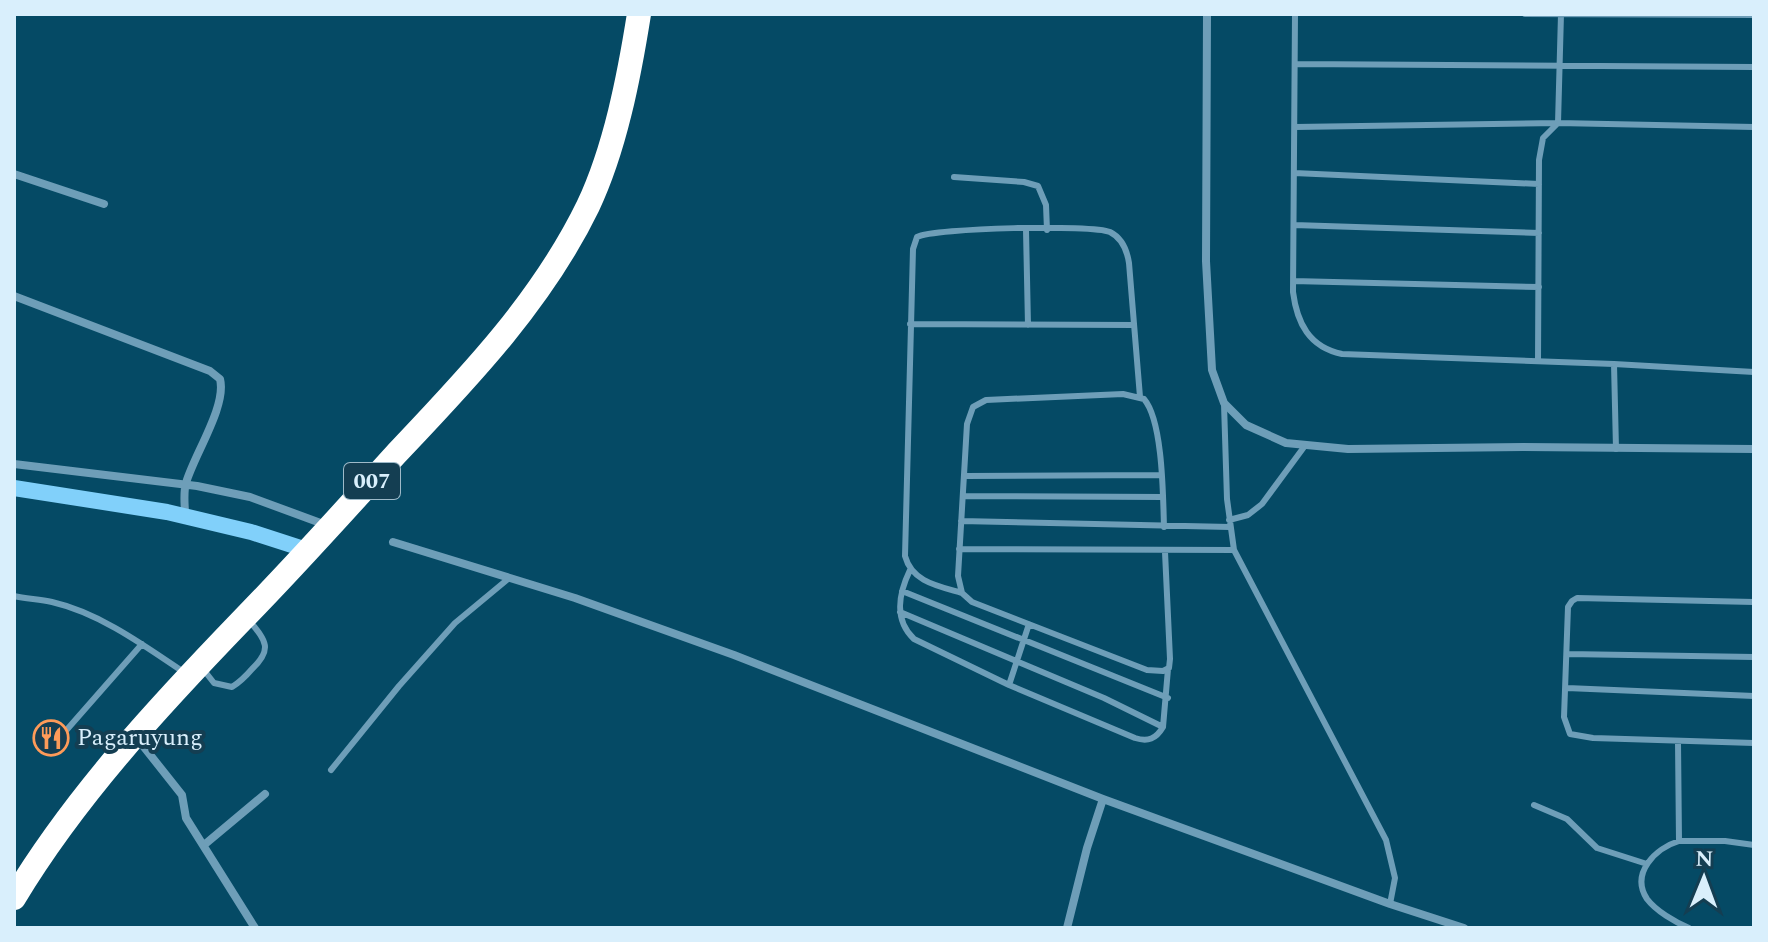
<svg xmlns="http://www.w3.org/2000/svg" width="1768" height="942" font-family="Spectral,serif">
<rect width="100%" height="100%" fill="#054a65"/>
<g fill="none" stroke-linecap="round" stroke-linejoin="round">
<path stroke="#6e9eb8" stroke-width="6" d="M1295 14 1293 292C1297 323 1309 347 1342 354L1614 364 1754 372
M1525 14 1754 15
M1295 64 1754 67
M1295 127 1558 123 1754 127
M1294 173 1539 184
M954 177 1024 182 1038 186 1046 205 1047 230
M1294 225 1539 233
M1026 230 1028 325
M1293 281 1539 287
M910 324 1134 325
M1538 361 1539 160 1543 138 1558 123 1561 14
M1614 364 1616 449
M1224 404 1227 499 1234 550 1386 840 1395 878 1390 904
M966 476 1161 475
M964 496 1163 497
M1229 520 1248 515 1262 504 1304 447
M961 521 1230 527
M1164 527C1163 497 1163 421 1144 399L1123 394 986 400 973 407 967 424 958 576 962 593 972 602 1147 670 1163 671 1169 668 1170 659 1165 552
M959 549 1234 550
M910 570C899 593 893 619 914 639L1009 685
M902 591 1168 698
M962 593C938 586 912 582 905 556L913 249 917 237C934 228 1093 224 1110 232 1122 238 1127 250 1129 263L1140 397
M14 596C26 599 39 599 52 602 100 613 145 646 185 673
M1754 602 1577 598 1572 601 1568 607 1564 717 1570 734 1593 738 1754 743
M900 612 1104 698 1163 727
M1029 624 1009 685 1135 738C1148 742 1156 739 1163 727L1168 669
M1567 654 1754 657
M203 669 214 683 232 687C240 682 246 676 252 669 274 648 265 640 248 619
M1567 688 1754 696
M56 742 142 644
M1678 742 1679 841H1725L1754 845
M331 770 399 686 455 623 508 579
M1534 805 1567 819 1597 848 1647 864
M1679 841C1656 848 1630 873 1647 899 1656 911 1675 922 1689 928"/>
<path stroke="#6e9eb8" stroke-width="8" d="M1207 14 1206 261 1212 370 1224 403 1246 425 1286 443 1348 449 1523 447 1754 449
M14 174 104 204
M14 296 210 371 220 379C227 406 194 455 186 483 183 493 185 505 185 515
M14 464 197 486 250 497 326 525
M393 542 575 598 734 655 1103 799 1390 904 1464 928
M136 737 182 795 186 818 255 928
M204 845 265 794
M1067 928 1087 848 1103 799"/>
<path stroke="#81d0fa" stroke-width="16" d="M14 488 167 512 251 532 307 550"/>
<path stroke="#fff" stroke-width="24" d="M14 898C76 795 161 704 244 618 296 565 346 509 396 454 468 378 542 301 588 206 615 149 629 77 639 14"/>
</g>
<defs>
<symbol id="restaurant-ring" viewBox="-11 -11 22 22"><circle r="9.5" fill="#143e52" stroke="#fe9b59" stroke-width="1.5"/><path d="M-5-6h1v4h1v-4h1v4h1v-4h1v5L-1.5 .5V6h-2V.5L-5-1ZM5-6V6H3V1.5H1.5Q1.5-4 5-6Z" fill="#fe9b59"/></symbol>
</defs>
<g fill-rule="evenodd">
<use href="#restaurant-ring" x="31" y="718" width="40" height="40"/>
</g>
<g text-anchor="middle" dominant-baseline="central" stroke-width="8" stroke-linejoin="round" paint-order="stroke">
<rect fill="#143e52" stroke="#9ebac9" stroke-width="2" x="344" y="463" width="56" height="36" rx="6"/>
<g font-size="22" font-weight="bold" fill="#d9effc">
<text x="372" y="481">007</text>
</g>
<g font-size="24" fill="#d9effc" stroke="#143e52" text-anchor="start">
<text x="77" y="738">Pagaruyung</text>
</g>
</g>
<rect width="1768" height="942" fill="none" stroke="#d9effc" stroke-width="32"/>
<g transform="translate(1704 878) rotate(1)" stroke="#143e52" stroke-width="6" paint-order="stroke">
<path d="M0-6L14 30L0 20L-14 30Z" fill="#d9effc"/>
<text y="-12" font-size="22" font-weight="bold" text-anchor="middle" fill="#d9effc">N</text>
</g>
</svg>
